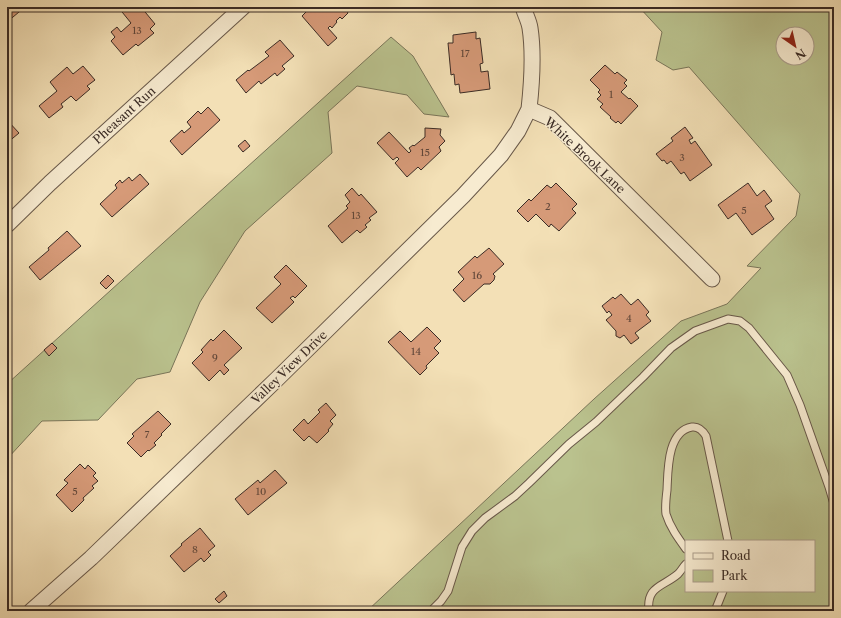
<svg xmlns="http://www.w3.org/2000/svg" width="841" height="618" font-family="'Libre Caslon Text',serif">
<rect width="100%" height="100%" fill="#f3e0b6"/>
<filter id="stains"><feTurbulence type="fractalNoise" baseFrequency=".005" numOctaves="4"/><feColorMatrix values="0 0 0 0 .2 0 0 0 0 .09 0 0 0 0 .02 0 0 0 .5 -.17"/></filter>
<radialGradient id="worn" r=".72"><stop offset=".6" stop-color="#630" stop-opacity="0"/><stop offset="1" stop-color="#630" stop-opacity=".3"/></radialGradient>
<path fill="#bac28e" stroke="#7a765a" fill-rule="evenodd" d="M639 7H834V611H367L594 399 681 321 727 304 761 268 747 266 796 216 800 194 689 67 673 70 656 60 662 32ZM783 34H807V58H783ZM686 541H814V591H686Z
M391 37 413 56 449 117 424 114 407 95 357 86 328 112 332 153 245 231 200 302 170 372 137 379 98 420 42 421 7 459V384Z"/>
<path fill="#d69a78" stroke="#3a2b25" d="M7 7H25L7 22Z
M118 7H141L155 24 150 29 154 33 138 46 136 44 123 55 111 41 115 37 111 32 117 27 121 32 131 23Z
M311 7 314 10 317 7H352L347 11 348 13 342 19 340 17 336 21 337 22 332 28 330 26 328 28 337 38 328 46 302 16Z
M476 32V39L480 38 483 63 480 64 481 72 488 71 490 89 460 93 459 84 455 85 454 74 451 75 448 43H453V35Z
M280 40 294 56 282 66 285 69 277 76 275 73 261 84 259 81 246 93 236 80 248 70 249 71 269 56 265 52Z
M605 65 615 74 617 72 627 80 624 83 627 86 621 92 629 99 630 98 638 106 621 124 618 121 616 123 610 118 611 117 600 107 603 104 597 99 601 95 598 92 600 90 590 80Z
M83 66 95 80 87 86 90 89 76 101 71 96 61 104 63 107 49 118 39 106 57 91 50 82 67 67 73 74Z
M208 107 220 120 182 155 170 141 182 130 184 133 191 127 187 122 198 111 201 114Z
M7 120 19 133 7 143Z
M685 127 693 138 689 140 691 144 695 141 712 165 690 181 684 172 681 174 671 161 667 164 664 160 662 161 656 154 673 141 671 138Z
M425 128 441 129 440 135 445 141 439 147 441 151 421 170 418 167 407 177 395 163 399 159 397 157 393 160 377 143 389 132 409 153 411 151 409 148 413 145 414 146 425 137Z
M245 140 250 146 243 152 238 146Z
M140 174 149 184 112 217 100 204 117 188 115 185 120 180 122 183 129 177 132 181Z
M556 183 577 204 572 209 576 213 559 231 551 224 549 227 536 214 528 222 517 211 529 199 531 201 547 185 551 188Z
M748 183 757 196 764 190 772 201 765 206 774 219 752 235 736 213 728 219 718 205Z
M352 188 359 196 361 194 377 212 369 218 371 220 365 225 367 227 360 233 357 230 342 243 328 226 348 208 346 206 350 202 345 195Z
M67 231 81 246 40 280 29 267 49 250 48 248Z
M489 248 504 264 493 274 495 276 494 280 490 284H484L464 302 453 290 464 279 458 272 475 256 477 258Z
M286 265 307 286 295 298 293 296 290 298 294 302 272 323 256 308 281 284 274 277Z
M108 275 114 281 106 289 100 283Z
M621 294 631 305 638 299 649 312 646 315 651 321 635 333 639 338 631 344 624 335 620 338 616 336V331L606 320 612 315 609 311 607 313 602 306 613 297 615 299Z
M427 327 441 341 434 348 439 353 426 366 427 368 420 375 388 342 400 331 411 342Z
M224 330 242 348 224 365 229 370 224 375 220 370 209 381 192 363 203 352 201 350 211 339 213 341Z
M52 343 57 348 49 356 44 350Z
M326 403 336 415 330 421 333 424 328 430 329 431 317 443 309 436 304 441 293 430 304 419 308 424 320 412 318 410Z
M158 411 171 424 161 434 162 435 154 443 156 445 149 451 148 450 141 457 127 443 134 436 132 434Z
M80 464 85 469 88 465 96 473 93 476 98 481 92 486 94 488 83 498 84 500 72 512 56 495 68 483 64 480Z
M275 470 287 483 248 515 235 499 258 480 260 483Z
M200 528 215 546 208 552 211 555 204 562 201 558 184 572 170 556 182 545 181 544Z
M224 591 227 596 219 603 215 599Z"/>
<g fill="none" stroke-linecap="round" stroke-linejoin="round">
<defs>
<path id="service" d="M686 549C678 538 670 527 666 514 665 507 666 498 667 490 668 471 667 431 692 427 699 426 703 431 706 436L728 541
M431 611 441 601 448 591 462 547 472 531 485 518 515 496 529 483 569 444 596 422 643 377 671 348 695 331 728 319 740 321 749 328 787 375 800 405 829 487 834 504
M649 611C646 586 663 587 678 574 681 571 683 567 686 564
M715 611 723 591"/>
<path id="minor" d="M523 7C525 14 529 21 530 28 534 54 532 82 529 109L550 118 712 279
M7 225 50 183 243 7
M31 611 91 558 277 379 463 196 501 155 518 131 529 109"/>
</defs>
<use href="#service" stroke="#685849" stroke-width="9"/>
<use href="#minor" stroke="#685849" stroke-width="17"/>
<use href="#service" stroke="#f7ebd0" stroke-width="7"/>
<use href="#minor" stroke="#f7ebd0" stroke-width="15"/>
</g>
<g text-anchor="middle" dominant-baseline="central" stroke-width="3" stroke-linejoin="round" paint-order="stroke">
<g font-size="10" fill="#61473a">
<text x="137" y="30">13</text>
<text x="465" y="53">17</text>
<text x="611" y="94">1</text>
<text x="425" y="152">15</text>
<text x="682" y="157">3</text>
<text x="548" y="206">2</text>
<text x="744" y="210">5</text>
<text x="356" y="215">13</text>
<text x="477" y="275">16</text>
<text x="629" y="318">4</text>
<text x="416" y="351">14</text>
<text x="215" y="357">9</text>
<text x="147" y="434">7</text>
<text x="75" y="491">5</text>
<text x="261" y="491">10</text>
<text x="195" y="549">8</text>
</g>
<g font-size="12" fill="#3a2b25" stroke="#f7ebd0">
<text transform="translate(124 115) rotate(-42)">Pheasant Run</text>
<text transform="translate(585 155) rotate(43)">White Brook Lane</text>
<text transform="translate(289 367) rotate(-44)">Valley View Drive</text>
</g>
</g>
<rect width="841" height="618" fill="none" stroke="#f3e0b6" stroke-width="24"/>
<rect x="8" y="8" width="825" height="602" fill="none" stroke="#3a2b25" stroke-width="2"/>
<rect x="12" y="12" width="817" height="594" fill="none" stroke="#3a2b25"/>
<rect x="685" y="540" width="130" height="52" fill="#f7ebd0" stroke="#ab9e8c"/>
<rect x="693" y="553" width="20" height="6" fill="#f7ebd0" stroke="#ab9e8c"/>
<text x="721" y="560" font-size="12" fill="#3a2b25">Road</text>
<rect x="693" y="570" width="20" height="12" fill="#bac28e" stroke="#ab9e8c"/>
<text x="721" y="580" font-size="12" fill="#3a2b25">Park</text>
<g transform="translate(795 46) rotate(146)"><circle r="19" fill="#f7ebd0" stroke="#ab9e8c"/>
<path d="M0-3L7 15L0 10L-7 15Z" fill="#8f2418"/>
<text y="-6" font-size="11" font-weight="bold" text-anchor="middle" fill="#3a2b25">N</text>
</g>
<rect width="100%" height="100%" filter="url(#stains)"/>
<rect width="100%" height="100%" fill="url(#worn)"/>
</svg>
